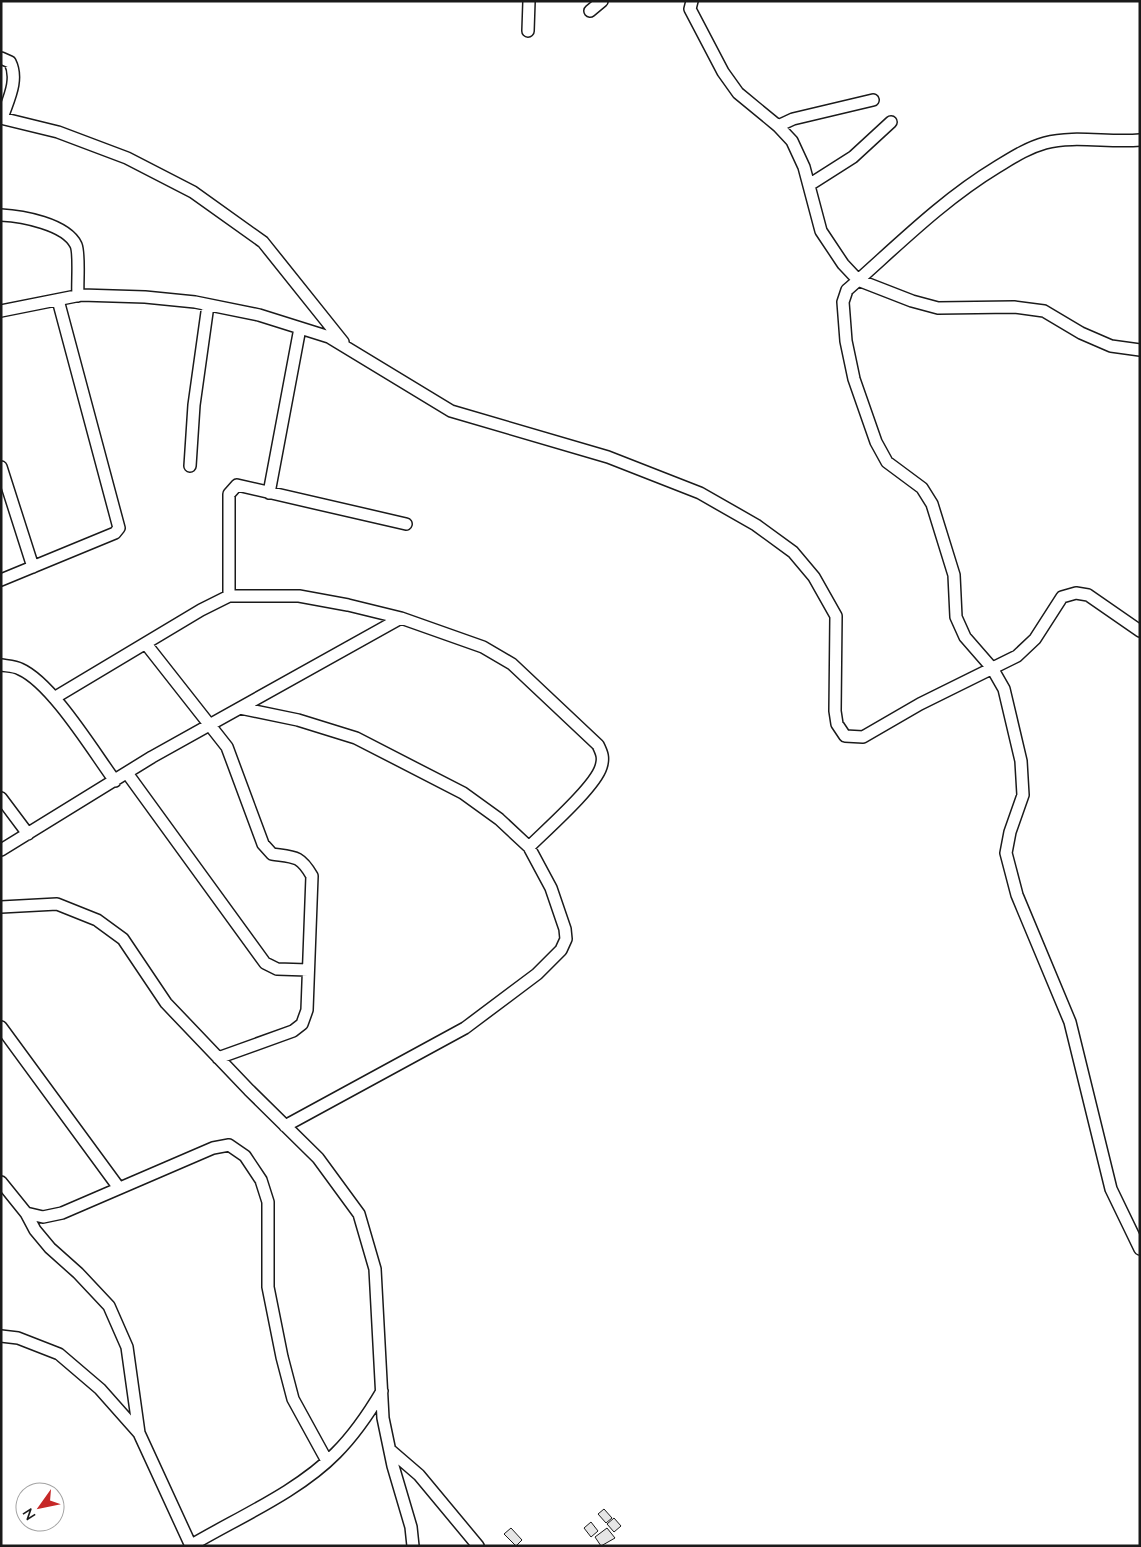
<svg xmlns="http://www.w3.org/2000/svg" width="1141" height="1547" font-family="Lato,sans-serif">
<rect width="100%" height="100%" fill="#fff"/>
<path fill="#e6e6e6" stroke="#1a1a1a" d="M604 1509 612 1518 606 1523 598 1514Z
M614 1518 621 1526 614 1532 607 1524Z
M591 1522 598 1531 591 1537 584 1528Z
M511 1528 522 1540 516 1546 504 1534Z
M607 1528 615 1538 601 1546 595 1537Z"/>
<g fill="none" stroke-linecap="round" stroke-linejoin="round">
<defs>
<path id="minor" d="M692 1 690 9 723 72 738 93 778 126 792 141 804 167 821 231 843 264 858 280 912 301 938 308 1014 307 1044 311 1081 333 1111 346 1140 350
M590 11 602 1
M528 31 529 1
M1 58 10 62C19 80 8 100 2 118
M1 118 58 132 127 158 193 192 263 242 343 342
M778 126 793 119 873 100
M1140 140C1109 143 1074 135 1045 143 1027 148 1012 158 997 167 941 201 896 247 847 290L843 302 846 341 854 379 876 442 887 462 922 488 932 504 954 575 956 617 965 637 992 668 1004 689 1021 761 1023 795 1010 832 1006 853 1017 895 1070 1022 1111 1189 1140 1249
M809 185 853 157 891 122
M1 215C22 216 66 224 76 245 80 254 77 284 78 296
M1 311 81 295 145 297 195 302 259 315 329 337 451 411 608 457 700 493 756 525 793 552 814 577 836 616 835 711 837 724 845 736 863 737 920 704 1017 656 1035 639 1062 597 1076 593 1088 595 1140 631
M190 466 194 405 208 305
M1 467 33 567
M269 493 300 328
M1 580 115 533 119 528 58 300
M229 596V494L237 485 406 524
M146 644 227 747 263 844 272 854C294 857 300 855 312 876L307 1010 302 1024 293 1031 218 1058
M1 665C7 666 15 666 20 669 52 683 93 751 115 781
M54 698 201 610 229 596H299L348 605 401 618 483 647 512 664 598 745C602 753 604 758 601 767 595 787 546 830 529 847
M240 708 298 720 356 738 463 793 499 819 529 847 551 888 565 929 566 939 561 950 537 974 465 1028 285 1126
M127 773 265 963 277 969 308 970
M1 798 28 834
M1 850 152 757 401 618
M1 907 57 904 97 920 123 939 166 1003 249 1090 318 1158 359 1214 375 1269 383 1418 393 1466 411 1527 413 1546
M1 1027 119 1188
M1 1182 26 1213 35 1230 50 1248 78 1273 109 1306 127 1347 139 1433
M26 1213 43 1217 62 1213 213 1148 229 1145 245 1156 261 1180 268 1202V1287L282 1357 293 1399 327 1461
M1 1336 18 1338 59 1354 100 1389 139 1433 191 1546
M390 1450 419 1475 478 1546
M190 1546C237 1518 298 1492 336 1453 355 1434 369 1413 382 1391"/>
</defs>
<use href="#minor" stroke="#1a1a1a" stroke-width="14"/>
<use href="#minor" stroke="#fff" stroke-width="11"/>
</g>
<rect width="1141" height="1547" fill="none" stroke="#1a1a1a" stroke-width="5"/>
<g transform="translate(40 1507) rotate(237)"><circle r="24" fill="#ffffff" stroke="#a3a3a3"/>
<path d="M0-4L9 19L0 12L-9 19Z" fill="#c62828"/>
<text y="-8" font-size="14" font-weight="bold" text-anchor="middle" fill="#1a1a1a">N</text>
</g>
</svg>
